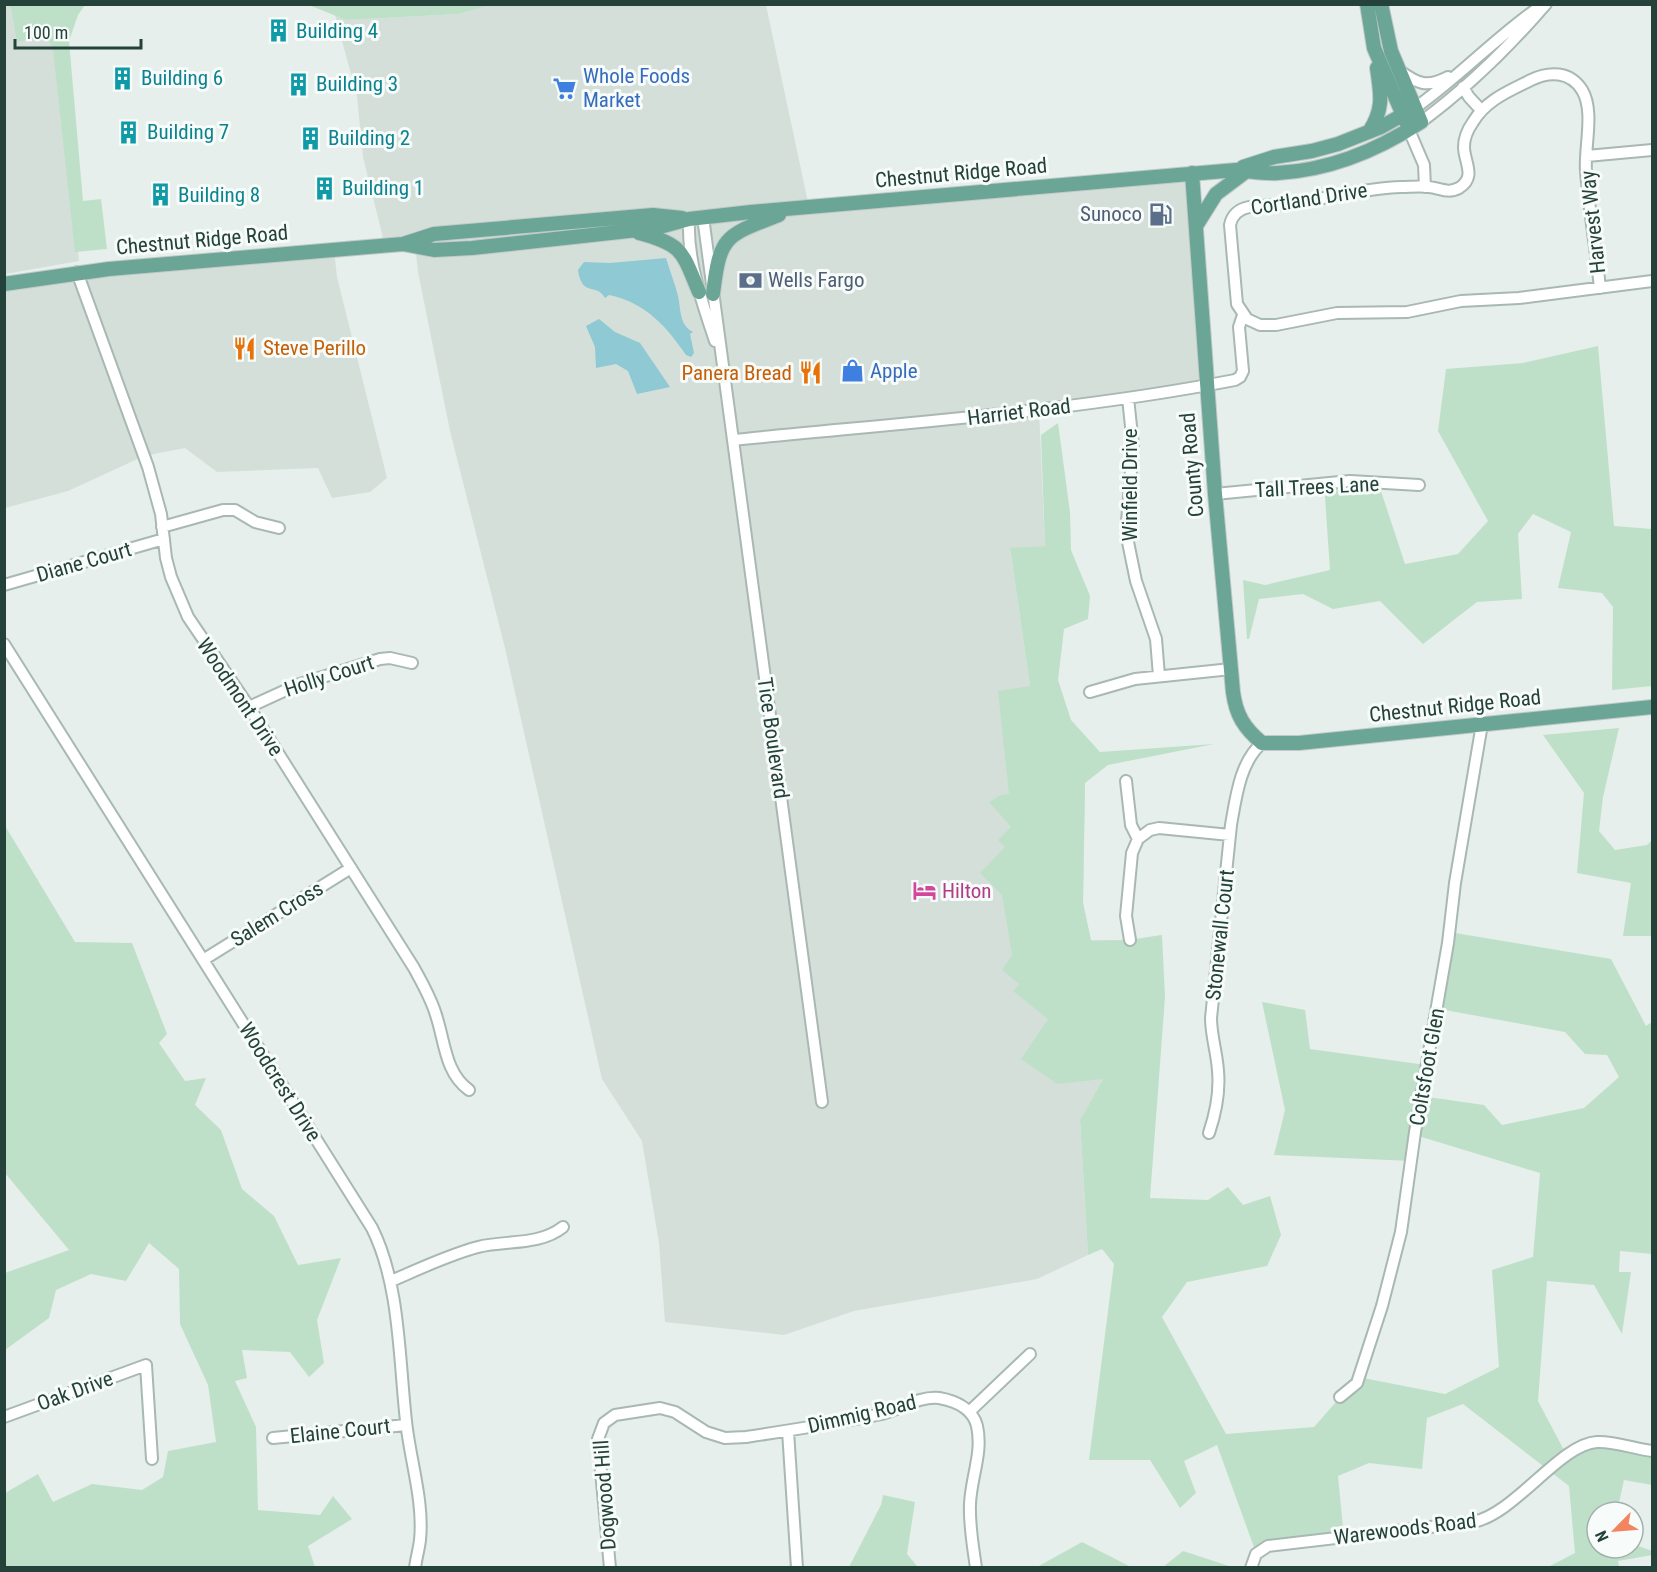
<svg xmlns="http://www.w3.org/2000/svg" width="1657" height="1572" font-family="'Roboto Condensed',sans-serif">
<rect width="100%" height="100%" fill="#e6efeb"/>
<path fill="#d4dfda" d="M489 4 766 5 809 207 1192 173 1207 385 1039 410 1045 546 1010 549 1030 686 1085 783 1083 903 1091 940H1130L1162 935 1137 1019 1080 1120 1088 1255 1037 1279 854 1311 784 1335 665 1322 659 1243 642 1141 602 1079 505 648 450 431 418 272 415 244 385 246 363 157 357 96 335 15 346 20 459 14Z
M5 5H54L79 261 5 274Z
M334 250 337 277 387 478 370 492 332 498 318 468 217 472 185 448 144 456 68 491 5 508V284Z"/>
<path fill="#bfe0c8" d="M5 4 85 5 78 15 69 41 83 201 101 199 107 249 75 252 53 49 47 37 17 42 11 8Z
M309 5V4L489 5 459 14 346 20Z
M1598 346 1614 526 1652 529V686L1612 690 1613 607 1602 593 1558 588 1571 532 1533 514 1518 534 1522 599 1477 602 1423 644 1380 601 1333 609 1303 594 1259 599 1249 639H1247L1243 580 1265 585 1330 570 1324 483 1377 479 1405 564 1458 554 1488 521 1438 431 1446 369 1523 363Z
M1058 423 1070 512 1071 550 1090 596 1088 619 1064 629 1058 680 1071 720 1100 752 1214 744 1108 765 1085 783 1083 903 1091 941 1130 940 1162 935 1165 997 1150 1198 1208 1200 1228 1187 1243 1205 1270 1196 1281 1235 1267 1266 1187 1282 1162 1317 1226 1434 1314 1427 1358 1377 1445 1394 1499 1367 1492 1270 1533 1257 1540 1173 1415 1135 1411 1161 1274 1155 1285 1110 1262 1002 1305 1010 1310 1049 1426 1065 1421 1096 1484 1105 1502 1125 1584 1108 1619 1077 1607 1055 1585 1054 1565 1032 1434 1008 1449 932 1611 959 1646 1026 1652 1022V1254L1620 1251 1619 1272H1631L1622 1334 1594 1285 1547 1281 1538 1401 1566 1454 1609 1441 1652 1447V1485L1624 1480 1617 1512H1597V1548H1633V1544L1652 1551V1555L1618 1561 1619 1567H1548L1575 1553 1569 1486 1463 1404 1427 1418 1422 1469 1369 1463 1338 1476 1344 1538 1255 1550 1217 1445 1184 1461 1196 1493 1180 1508 1150 1460H1089L1114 1264 1102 1249 1088 1255 1080 1120 1103 1079 1057 1084 1021 1059 1048 1019 1013 991 1019 984 1002 970 1012 955 1002 895 980 873 1005 847 998 840 1011 827 989 802 1001 795 1009 794 998 691 1030 686 1010 548 1045 546 1041 435Z
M1619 728 1603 797 1599 831 1615 850 1647 845 1652 840V936H1623L1631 883 1577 873 1584 793 1543 735Z
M4 824 75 942 132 943 167 1034 159 1043 185 1081 206 1078 195 1105 221 1130 242 1189 274 1216 298 1265 341 1258 317 1320 324 1363 309 1377 290 1352 242 1350 247 1378 235 1381 256 1427 258 1510 320 1515 333 1496 352 1519 308 1546 315 1567H5V1493L38 1474 53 1502 92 1484 142 1490 163 1477 168 1451 216 1442 208 1385 180 1324 179 1269 149 1243 126 1281 91 1274 56 1290 49 1318 5 1350V1273L69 1250 5 1173Z
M883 1495 915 1502 907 1554 917 1566 927 1567H849L881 1505Z
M1082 1542 1131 1567H1037Z
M1183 1551 1232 1567H1163Z"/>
<path fill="#8ec9d4" d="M666 258C670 271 675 284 678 296 681 309 679 325 693 332L690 334 694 353 691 357 686 355C667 327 645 302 609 295L605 298C596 282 582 298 578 270L584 262 610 263Z
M599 319 615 332 640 343 670 387 637 394 628 371 616 364 596 368 595 347 586 326Z"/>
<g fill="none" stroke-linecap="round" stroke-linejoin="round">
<defs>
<path id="minor" d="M1400 71C1418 84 1427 88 1448 77
M1463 87 1469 97 1481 110
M1415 108C1459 77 1495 38 1538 8
M1421 122C1467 88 1509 47 1546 4
M1409 130 1424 165 1425 187
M1587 156 1652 150
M703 217 822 1102
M689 219C687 260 702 302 715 341
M77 272 148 467 161 514 166 558 171 577 188 617 249 707 414 968C422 983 431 998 436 1015 445 1042 445 1073 469 1090
M1600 288C1596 249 1589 210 1586 171 1584 148 1595 111 1582 90 1570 71 1549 71 1531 80 1509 91 1486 100 1473 122 1468 129 1464 138 1464 147 1464 162 1477 177 1459 188 1448 194 1440 188 1429 187 1420 186 1410 187 1401 187 1371 188 1342 195 1312 200 1291 204 1270 205 1249 207 1239 209 1232 215 1230 225L1237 304 1247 319 1260 325H1276L1337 313 1407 312 1461 301 1519 298 1652 281
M1128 398 1133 445 1127 522 1128 542 1136 581 1156 639 1159 676
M733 440C901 423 1069 412 1235 380L1240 377 1243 371 1239 327 1243 315
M1215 494 1350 481 1419 485
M162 527 223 510H235L255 522 279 528
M4 585 164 539
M4 644 372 1228C400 1284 399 1359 406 1421 410 1460 424 1501 420 1540 419 1549 416 1559 415 1568
M1090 692 1135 679 1231 669
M249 707 297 685 380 659 390 658 412 663
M1126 781 1131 825 1138 839 1132 853 1126 916 1130 940
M1138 839 1150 830 1159 828 1230 835
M203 960 351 868
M1209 1133C1216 1112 1220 1092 1218 1071 1217 1053 1211 1036 1211 1018L1231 825C1236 797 1240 762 1262 743
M391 1281C419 1269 448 1255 478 1247 506 1240 539 1246 563 1227
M1340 1397 1357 1383 1382 1306 1401 1232 1415 1132 1448 943 1455 883 1482 724
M970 1411 1030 1354
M4 1417 146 1365 152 1459
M788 1431 797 1568
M273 1438 406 1425
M610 1568 598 1439 604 1423 615 1415 660 1408 675 1412 706 1432 725 1438 746 1437C792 1430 838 1423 882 1414 901 1409 919 1396 939 1398 956 1401 973 1409 977 1426 983 1453 971 1477 970 1504 969 1525 973 1546 976 1568
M1251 1568 1256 1554 1268 1546 1473 1522C1515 1514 1560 1444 1597 1442 1613 1441 1636 1449 1652 1451"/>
<path id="major" d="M1367 4 1374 48 1406 122
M1369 132C1384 109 1381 95 1377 68
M1243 167 1274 157 1312 151 1338 144 1381 127 1415 108
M1192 173 1215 494 1233 692C1236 715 1244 728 1262 743H1299L1652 707
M1196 226 1216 194 1248 170
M639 233C684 245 682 252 699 292
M403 244 434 250 472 248 656 228 689 219 751 212 1236 170C1250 171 1264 174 1278 173 1331 170 1378 150 1421 122L1391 51 1381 4
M4 284 109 269 403 244 434 234 653 215 682 218
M713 294C720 235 725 236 779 215"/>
</defs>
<use href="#minor" stroke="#a8b8b2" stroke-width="14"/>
<use href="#major" stroke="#c2cac8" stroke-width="16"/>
<use href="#minor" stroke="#fff" stroke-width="10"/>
<use href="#major" stroke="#6aa596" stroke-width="14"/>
</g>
<defs>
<symbol id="building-bare" viewBox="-9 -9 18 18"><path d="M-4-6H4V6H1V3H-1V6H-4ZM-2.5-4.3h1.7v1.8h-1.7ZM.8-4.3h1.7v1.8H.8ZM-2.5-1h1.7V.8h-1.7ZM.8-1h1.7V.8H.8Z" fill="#0f9aa8" stroke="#f7fbf9" stroke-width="2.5" paint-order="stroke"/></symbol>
<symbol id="supermarket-bare" viewBox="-9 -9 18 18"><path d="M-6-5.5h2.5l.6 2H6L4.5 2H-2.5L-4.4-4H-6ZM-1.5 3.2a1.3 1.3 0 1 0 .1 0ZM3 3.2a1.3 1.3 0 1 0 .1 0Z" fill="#3f7fe0" stroke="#f7fbf9" stroke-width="2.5" paint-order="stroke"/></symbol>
<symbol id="fuel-bare" viewBox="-9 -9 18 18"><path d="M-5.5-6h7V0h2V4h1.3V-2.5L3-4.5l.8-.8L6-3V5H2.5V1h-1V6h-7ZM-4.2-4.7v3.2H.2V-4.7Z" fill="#5c6f8a" stroke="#f7fbf9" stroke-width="2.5" paint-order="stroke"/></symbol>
<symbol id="bank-bare" viewBox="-9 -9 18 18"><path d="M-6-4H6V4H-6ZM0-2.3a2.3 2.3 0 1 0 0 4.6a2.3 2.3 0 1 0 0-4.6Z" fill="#5c6f8a" stroke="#f7fbf9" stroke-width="2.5" paint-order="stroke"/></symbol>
<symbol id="restaurant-bare" viewBox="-9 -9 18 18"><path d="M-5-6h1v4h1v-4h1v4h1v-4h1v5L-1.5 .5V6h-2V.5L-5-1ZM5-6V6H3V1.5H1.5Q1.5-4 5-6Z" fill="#e8710a" stroke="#f7fbf9" stroke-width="2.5" paint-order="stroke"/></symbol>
<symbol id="shop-bare" viewBox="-9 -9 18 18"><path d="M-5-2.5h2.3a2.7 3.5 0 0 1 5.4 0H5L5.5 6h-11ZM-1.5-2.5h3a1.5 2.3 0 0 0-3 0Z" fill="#3f7fe0" stroke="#f7fbf9" stroke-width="2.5" paint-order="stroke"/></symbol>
<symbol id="hotel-bare" viewBox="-9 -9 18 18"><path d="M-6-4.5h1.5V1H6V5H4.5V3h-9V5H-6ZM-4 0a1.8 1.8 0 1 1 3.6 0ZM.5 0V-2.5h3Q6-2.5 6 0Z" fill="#d1479c" stroke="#f7fbf9" stroke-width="2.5" paint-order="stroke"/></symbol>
</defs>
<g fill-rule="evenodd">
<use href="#building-bare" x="262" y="14" width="33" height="33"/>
<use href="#building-bare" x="106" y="62" width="33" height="33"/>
<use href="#building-bare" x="282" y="68" width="33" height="33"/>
<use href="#supermarket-bare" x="548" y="72" width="33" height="33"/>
<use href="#building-bare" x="112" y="116" width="33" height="33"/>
<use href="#building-bare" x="294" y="122" width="33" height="33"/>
<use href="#building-bare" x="308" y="172" width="33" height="33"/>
<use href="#building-bare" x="144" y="178" width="33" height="33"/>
<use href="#fuel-bare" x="1144" y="198" width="33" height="33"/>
<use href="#bank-bare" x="734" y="264" width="33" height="33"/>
<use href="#restaurant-bare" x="228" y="332" width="33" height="33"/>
<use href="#shop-bare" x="836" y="354" width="33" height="33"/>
<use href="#restaurant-bare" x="794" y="356" width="33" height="33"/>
<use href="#hotel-bare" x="908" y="874" width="33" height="33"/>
</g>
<g text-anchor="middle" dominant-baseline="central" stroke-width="6" stroke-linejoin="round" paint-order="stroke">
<g font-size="21" fill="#0d838f" stroke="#f7fbf9" text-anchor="start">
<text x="296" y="31">Building 4</text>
<text x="141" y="78">Building 6</text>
<text x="316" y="84">Building 3</text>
<text x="147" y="132">Building 7</text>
<text x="328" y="138">Building 2</text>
<text x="342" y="188">Building 1</text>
<text x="178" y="195">Building 8</text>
</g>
<g font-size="21" fill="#366cbe" stroke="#f7fbf9" text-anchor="start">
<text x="583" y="76">Whole Foods<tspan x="583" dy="24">Market</tspan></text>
<text x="870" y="371">Apple</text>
</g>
<g font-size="21" fill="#24423a" stroke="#f7fbf9">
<text transform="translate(961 173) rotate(-5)">Chestnut Ridge Road</text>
<text transform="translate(1309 199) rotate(-9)">Cortland Drive</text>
<text transform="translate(1593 222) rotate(-96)">Harvest Way</text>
<text transform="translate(202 240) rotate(-5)">Chestnut Ridge Road</text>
<text transform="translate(1019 412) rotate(-7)">Harriet Road</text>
<text transform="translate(1192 465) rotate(-95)">County Road</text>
<text transform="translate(1130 485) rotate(-90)">Winfield Drive</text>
<text transform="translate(1317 487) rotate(-3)">Tall Trees Lane</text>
<text transform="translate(84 562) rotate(-16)">Diane Court</text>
<text transform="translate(329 676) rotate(-18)">Holly Court</text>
<text transform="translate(240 697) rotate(56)">Woodmont Drive</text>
<text transform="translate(1455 706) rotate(-6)">Chestnut Ridge Road</text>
<text transform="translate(773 738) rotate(82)">Tice Boulevard</text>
<text transform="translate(277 914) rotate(-32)">Salem Cross</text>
<text transform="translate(1220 935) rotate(-84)">Stonewall Court</text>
<text transform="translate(1427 1067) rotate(-80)">Coltsfoot Glen</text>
<text transform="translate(280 1082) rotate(58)">Woodcrest Drive</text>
<text transform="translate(75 1391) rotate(-20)">Oak Drive</text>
<text transform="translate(862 1414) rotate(-13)">Dimmig Road</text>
<text transform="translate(340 1431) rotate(-6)">Elaine Court</text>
<text transform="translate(605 1495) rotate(-94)">Dogwood Hill</text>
<text transform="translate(1405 1529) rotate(-7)">Warewoods Road</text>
</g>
<g font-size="21" fill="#4e5e75" stroke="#f7fbf9" text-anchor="end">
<text x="1142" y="214">Sunoco</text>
<text x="768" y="280" text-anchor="start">Wells Fargo</text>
</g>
<g font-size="21" fill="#c56008" stroke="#f7fbf9" text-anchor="start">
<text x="263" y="348">Steve Perillo</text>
<text x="792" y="373" text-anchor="end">Panera Bread</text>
</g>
<g font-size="21" fill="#b23c85" stroke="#f7fbf9" text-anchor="start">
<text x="942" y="891">Hilton</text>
</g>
</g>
<rect width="1657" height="1572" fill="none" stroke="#24423a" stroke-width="12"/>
<g transform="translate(1615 1530) rotate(245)"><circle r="28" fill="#f7fbf9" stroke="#a3b1ad" stroke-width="1.5"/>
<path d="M0-4.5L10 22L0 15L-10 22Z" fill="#f4845f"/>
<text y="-9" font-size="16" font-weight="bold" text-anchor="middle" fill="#24423a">N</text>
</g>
<path d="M15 39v9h126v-9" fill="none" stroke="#24423a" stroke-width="3"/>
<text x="24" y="39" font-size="18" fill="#24423a" stroke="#f7fbf9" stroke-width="4.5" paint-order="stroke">100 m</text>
</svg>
